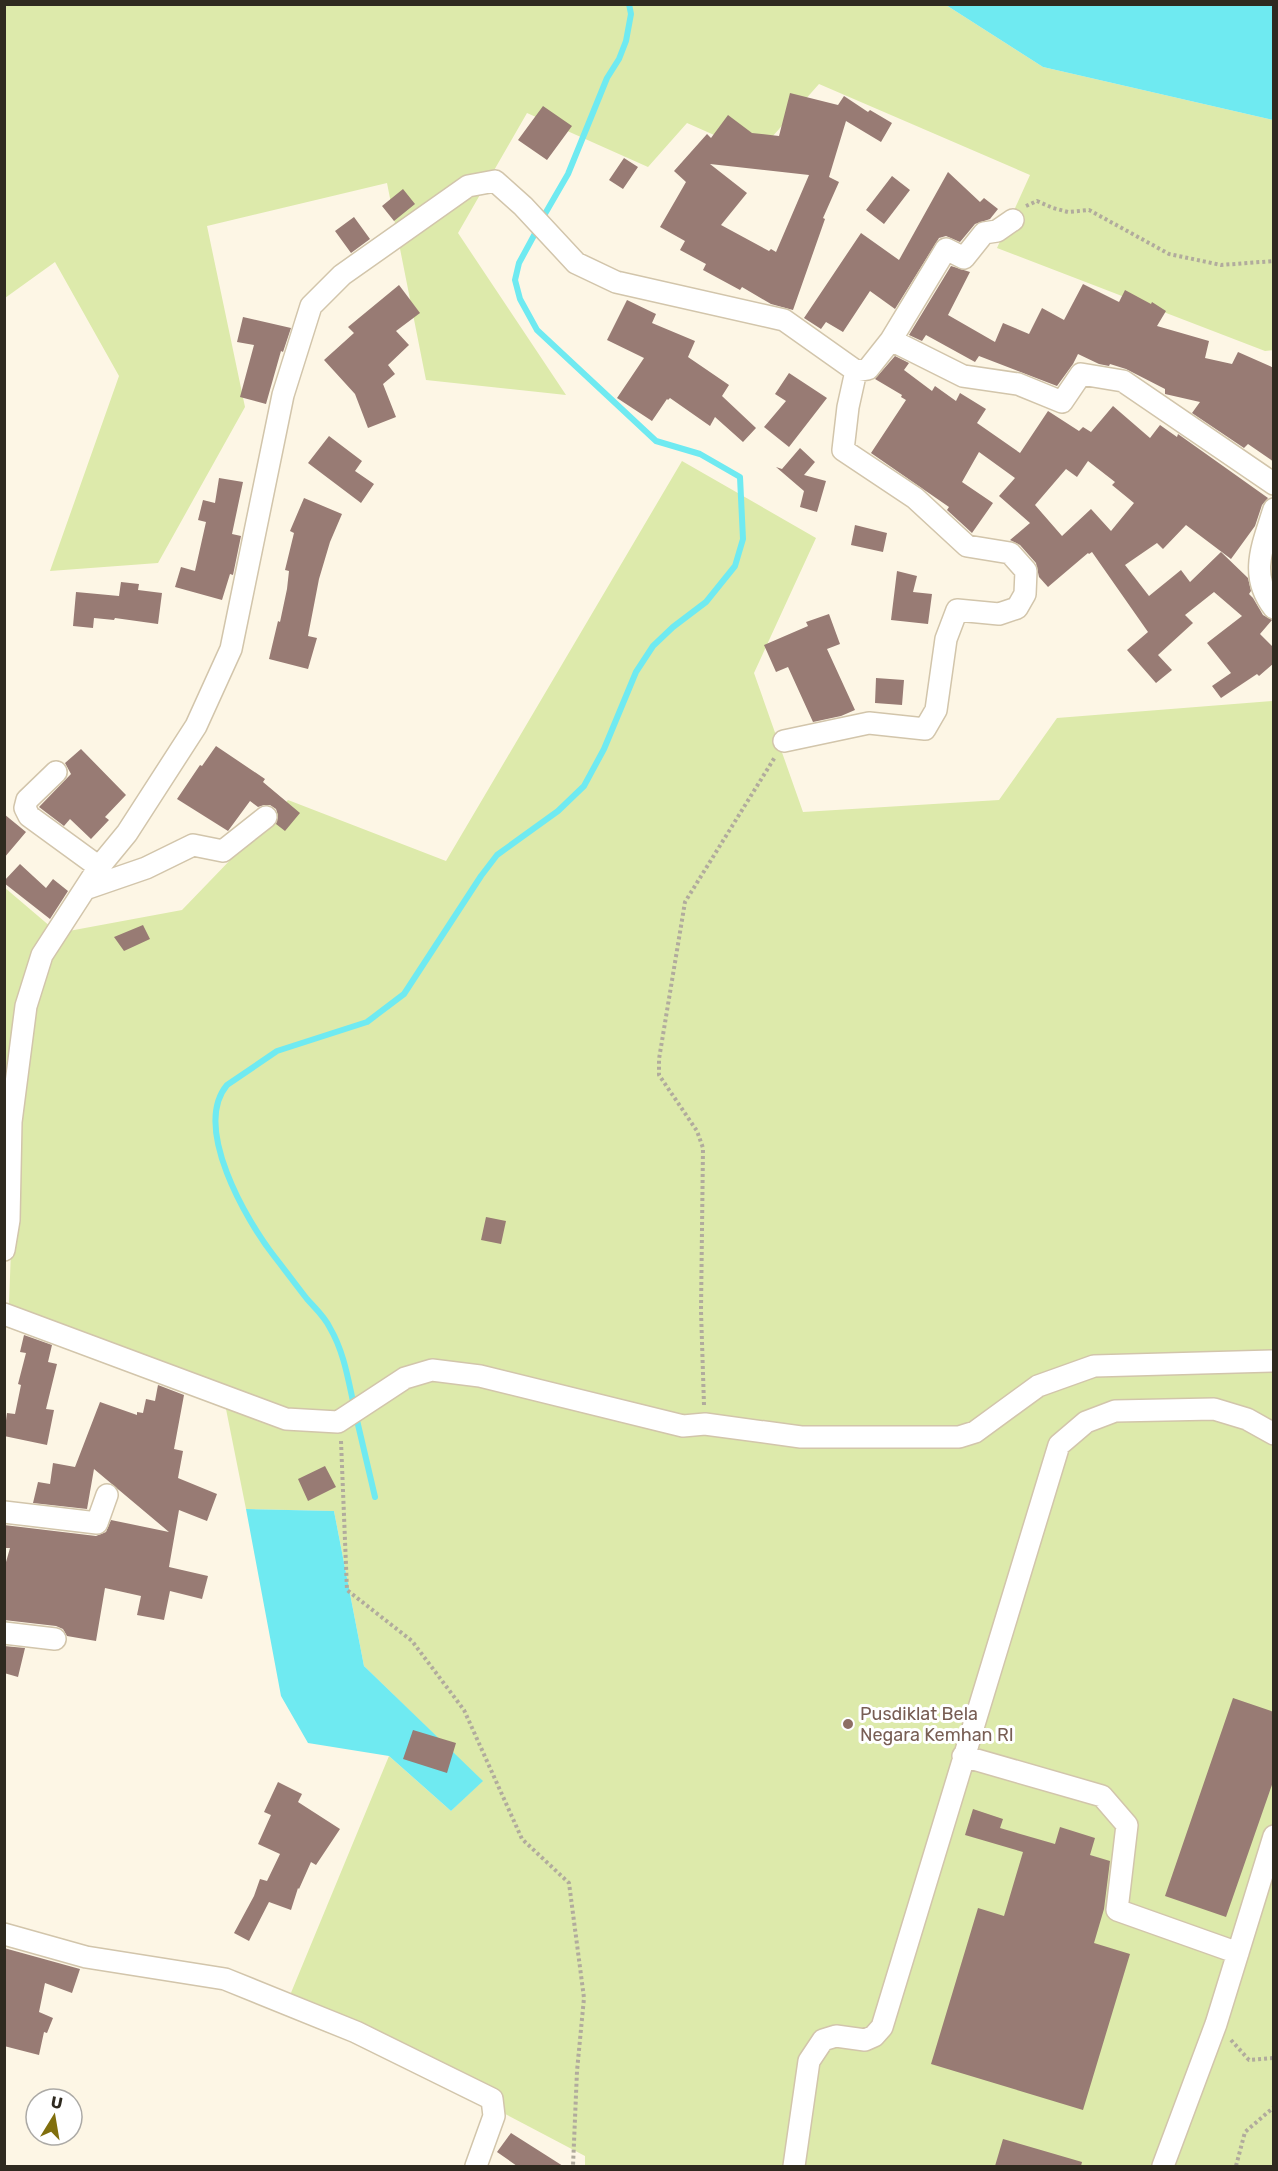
<svg xmlns="http://www.w3.org/2000/svg" width="1278" height="2171" font-family="Rubik,sans-serif">
<rect width="100%" height="100%" fill="#fdf6e5"/>
<path fill="#ddeaab" d="M5 5H946L1043 67 1273 120 1274 350 1265 351 997 248 1030 175 819 84 757 154 687 123 648 167 527 113 458 233 566 395 426 380 387 183 207 226 245 407 158 563 50 571 119 376 55 262 5 298Z
M682 461 816 538 754 673 803 812 999 800 1057 718 1273 701V2166H585V2156L288 2000 389 1756 451 1811 482 1781 364 1666 334 1511 246 1509 226 1409 9 1304 17 1087H5L4 887 58 933 182 910 288 800 446 861Z"/>
<path fill="#6feaf1" d="M946 5H1273V120L1043 67Z
M246 1509 334 1511 364 1666 483 1781 451 1811 389 1756 308 1743 281 1696Z"/>
<g fill="none" stroke-linecap="round" stroke-linejoin="round">
<path stroke="#6feaf1" stroke-width="6" d="M542 219 568 174 607 78 619 59 626 41 631 14 629 4
M354 1406C348 1379 344 1352 330 1328 325 1317 315 1308 307 1299 296 1285 285 1270 274 1256 246 1220 192 1127 227 1085L277 1051 367 1022 404 994 481 876 497 855 558 811 584 786 604 749 636 672 653 646 673 627 706 602 735 566 743 539 740 477 700 454 656 441 537 330 520 299 515 280 519 263 538 228
M356 1416 375 1497"/>
</g>
<path fill="#987b74" fill-rule="evenodd" d="M790 93 838 105 844 96 868 112 870 110 892 123 881 142 846 121 829 177 839 182 823 218 825 219 793 310 771 304 742 287 740 290 703 270 706 264 680 250 685 241 660 227 686 182 674 171 707 134 711 138 728 115 752 133 779 136ZM710 164 809 175 776 252 771 249 769 251 721 225 747 193Z
M543 106 572 126 547 160 518 140Z
M624 158 638 167 623 189 609 180Z
M948 172 980 202 984 198 998 209 990 219 975 224 960 242 946 236 939 238 895 309 870 291 843 332 826 322 821 329 804 318 861 233 899 260Z
M892 176 910 190 884 224 866 210Z
M403 189 415 204 394 221 382 206Z
M354 217 370 239 351 253 335 231Z
M951 266 970 272 948 315 995 342 1003 323 1029 334 1042 308 1064 320 1083 284 1119 302 1125 290 1151 304 1152 302 1166 311 1157 326 1209 341 1205 358 1232 364 1238 352 1274 368V462L1248 444 1244 448 1192 413 1200 402 1165 394V389L1126 369 1110 364 1109 366 1099 364 1078 354 1073 364 1057 386 979 356 975 362 926 335 922 341 909 335Z
M399 285 420 313 396 331 409 345 388 365 395 374 383 384 396 417 368 428 355 394 324 360 354 333 348 327Z
M627 300 656 314 652 323 695 341 688 357 729 385 722 396 756 428 743 442 715 417 710 426 670 398 668 400 667 399 652 421 617 398 644 358 607 340Z
M243 317 291 328 283 352 281 351 266 404 240 397 254 345 237 342Z
M895 356 909 363 904 370 932 391 935 386 956 401 960 393 986 409 977 423 1020 453 1048 411 1079 431 1083 427 1091 432 1113 406 1150 438 1160 425 1177 437 1178 434 1268 498 1262 505 1255 526 1231 559 1186 525 1163 549 1157 543 1125 565 1149 596 1181 570 1190 582 1221 552 1248 578 1251 591 1249 594 1253 598 1263 615 1272 620 1260 634 1274 648V663L1259 676 1257 674 1221 698 1212 686 1231 673 1207 643 1242 616 1214 592 1185 615 1193 623 1158 655 1172 670 1156 683 1127 650 1148 632 1092 552 1089 554 1088 553 1048 587 1039 577 1036 563 1020 545 1010 540 1030 523 999 496 1015 478 979 452 962 482 993 503 972 533 947 510 949 507 871 453 906 400 901 397 902 395 875 379ZM1088 461 1115 482 1112 485 1134 503 1111 531 1091 509 1062 536 1035 505 1066 469 1077 477Z
M789 373 827 398 789 447 764 427 786 401 775 394Z
M329 436 362 461 355 471 374 484 361 503 308 463Z
M800 448 815 462 804 475 826 481 817 512 800 507 804 491 776 467 782 469Z
M219 478 243 482 232 534 241 536 233 575 230 574 222 600 175 587 181 567 195 571 206 522 198 520 203 500 215 503Z
M304 498 342 514 330 542 319 579 308 636 317 638 308 669 269 659 278 621 280 622 287 589 289 571 285 570 294 533 290 531Z
M855 525 887 533 883 552 851 545Z
M897 571 917 576 913 592 932 594 928 624 891 620Z
M121 582 139 584 138 590 162 593 158 624 115 618 114 620 94 618 93 628 73 626 76 592 119 596Z
M829 614 840 644 827 649 855 710 841 716 813 722 788 667 776 672 764 645 808 626 806 622Z
M876 678 904 680 902 705 875 703Z
M216 746 265 779 263 782 300 813 285 831 276 824 278 815 276 809 270 805H264L258 807 250 801 228 831 177 799 200 765 202 766Z
M81 749 126 795 105 817 109 820 91 839 70 819 64 826 39 807 71 774 65 763Z
M4 814 26 832 4 858Z
M20 864 46 888 53 879 68 891 50 919 4 883V881Z
M143 925 150 939 124 951 114 937Z
M486 1217 506 1221 501 1244 481 1240Z
M24 1335 52 1345 48 1362 57 1364 46 1409 54 1410 47 1445 4 1436 7 1413 15 1414 21 1385 18 1384 26 1353 20 1352Z
M158 1385 184 1395 174 1449 183 1451 178 1478 217 1494 207 1521 179 1510 169 1567 208 1576 202 1599 170 1591 164 1620 137 1615 141 1596 105 1588 96 1641 67 1636 63 1629 56 1626 4 1620V1569L10 1548H4V1525L96 1536 106 1532 111 1520 169 1532 94 1469 87 1509 33 1503 38 1482 50 1484 53 1463 75 1467 100 1402 137 1415V1412L143 1413 146 1399 155 1401Z
M325 1466 336 1487 308 1501 298 1479Z
M4 1646 25 1648 18 1677 4 1673Z
M1233 1698 1274 1712V1779L1226 1917 1165 1896Z
M413 1730 456 1743 447 1773 403 1759Z
M278 1782 302 1794 298 1802 340 1829 316 1865 311 1862 299 1889 298 1888 291 1910 269 1902 249 1941 234 1933 254 1896 260 1879 267 1881 280 1854 258 1844 271 1815 264 1812Z
M973 1809 1003 1819 1000 1828 1055 1844 1060 1827 1095 1838 1090 1855 1110 1861 1104 1909 1094 1943 1130 1954 1083 2110 931 2064 978 1908 1004 1916 1023 1852 965 1835Z
M4 1948 80 1969 72 1993 45 1983 39 2012 53 2018 47 2033 44 2032 39 2055 4 2046Z
M511 2133 563 2166H517L497 2152Z
M1003 2139 1082 2162 1081 2166H995Z"/>
<g fill="none" stroke-linecap="round" stroke-linejoin="round">
<defs>
<path id="minor" d="M891 340 963 376 1018 384 1062 402 1081 374 1123 381 1274 484
M856 371 868 369 891 340 946 249 964 258 984 233 997 231 1013 220
M1274 509C1263 545 1248 575 1274 608
M56 772 27 800 25 808 29 816 99 867
M85 889 146 868 193 845 223 851 266 817
M4 1250 9 1220 11 1122 26 1006 42 955 99 867 127 833 196 726 231 649 283 395 311 306 342 275 468 186 495 181 523 206 576 263 616 282 784 320 856 371 848 407 843 450 915 498 967 546 1010 553 1026 571 1025 594 1017 608 999 614 957 610 946 639 936 710 925 729 869 723 784 741
M4 1314 286 1419 338 1422 405 1378 432 1370 480 1376 683 1426 705 1424 801 1437H959L975 1432 1038 1386 1094 1366 1274 1361
M4 1512 97 1523 107 1495
M4 1633 55 1639
M963 1756 1102 1796 1127 1825 1117 1910 1238 1953
M4 1934 86 1957 225 1979 356 2032 492 2099 494 2116 476 2166
M794 2166 809 2061 823 2040 836 2036 865 2040 874 2036 882 2027 1059 1445 1086 1422 1115 1411 1214 1409 1247 1419 1274 1434
M1163 2166 1216 2024 1274 1836"/>
</defs>
<use href="#minor" stroke="#d2c5ab" stroke-width="24"/>
<path stroke="#b1ab9d" stroke-width="4" stroke-dasharray="3 3" stroke-linecap="butt" d="M1026 206 1037 201 1053 208 1068 212 1089 210 1169 254 1221 265 1274 261
M704 1405 701 1311 703 1148 697 1131 659 1075V1059L685 902 775 757
M341 1441 347 1590 412 1641 464 1710 522 1839 569 1883 584 1998 577 2071 573 2166
M1231 2040 1249 2060 1274 2058
M1236 2166 1245 2132 1274 2107"/>
<use href="#minor" stroke="#fff" stroke-width="21"/>
</g>
<circle fill="#8d6e63" stroke="#fff" stroke-width="2" cx="848" cy="1724" r="6"/>
<g text-anchor="middle" dominant-baseline="central" stroke-width="6" stroke-linejoin="round" paint-order="stroke">
<g font-size="18" fill="#785e54" stroke="#fff" text-anchor="start">
<text x="860" y="1714">Pusdiklat Bela<tspan x="860" dy="21">Negara Kemhan RI</tspan></text>
</g>
</g>
<rect width="1278" height="2171" fill="none" stroke="#2f2a20" stroke-width="12"/>
<g transform="translate(54 2117) rotate(11)"><circle r="28" fill="#ffffff" stroke="#acaaa6" stroke-width="1.5"/>
<path d="M0-4.5L10 22L0 15L-10 22Z" fill="#816f0d"/>
<text y="-9" font-size="16" font-weight="bold" text-anchor="middle" fill="#2f2a20">U</text>
</g>
</svg>
